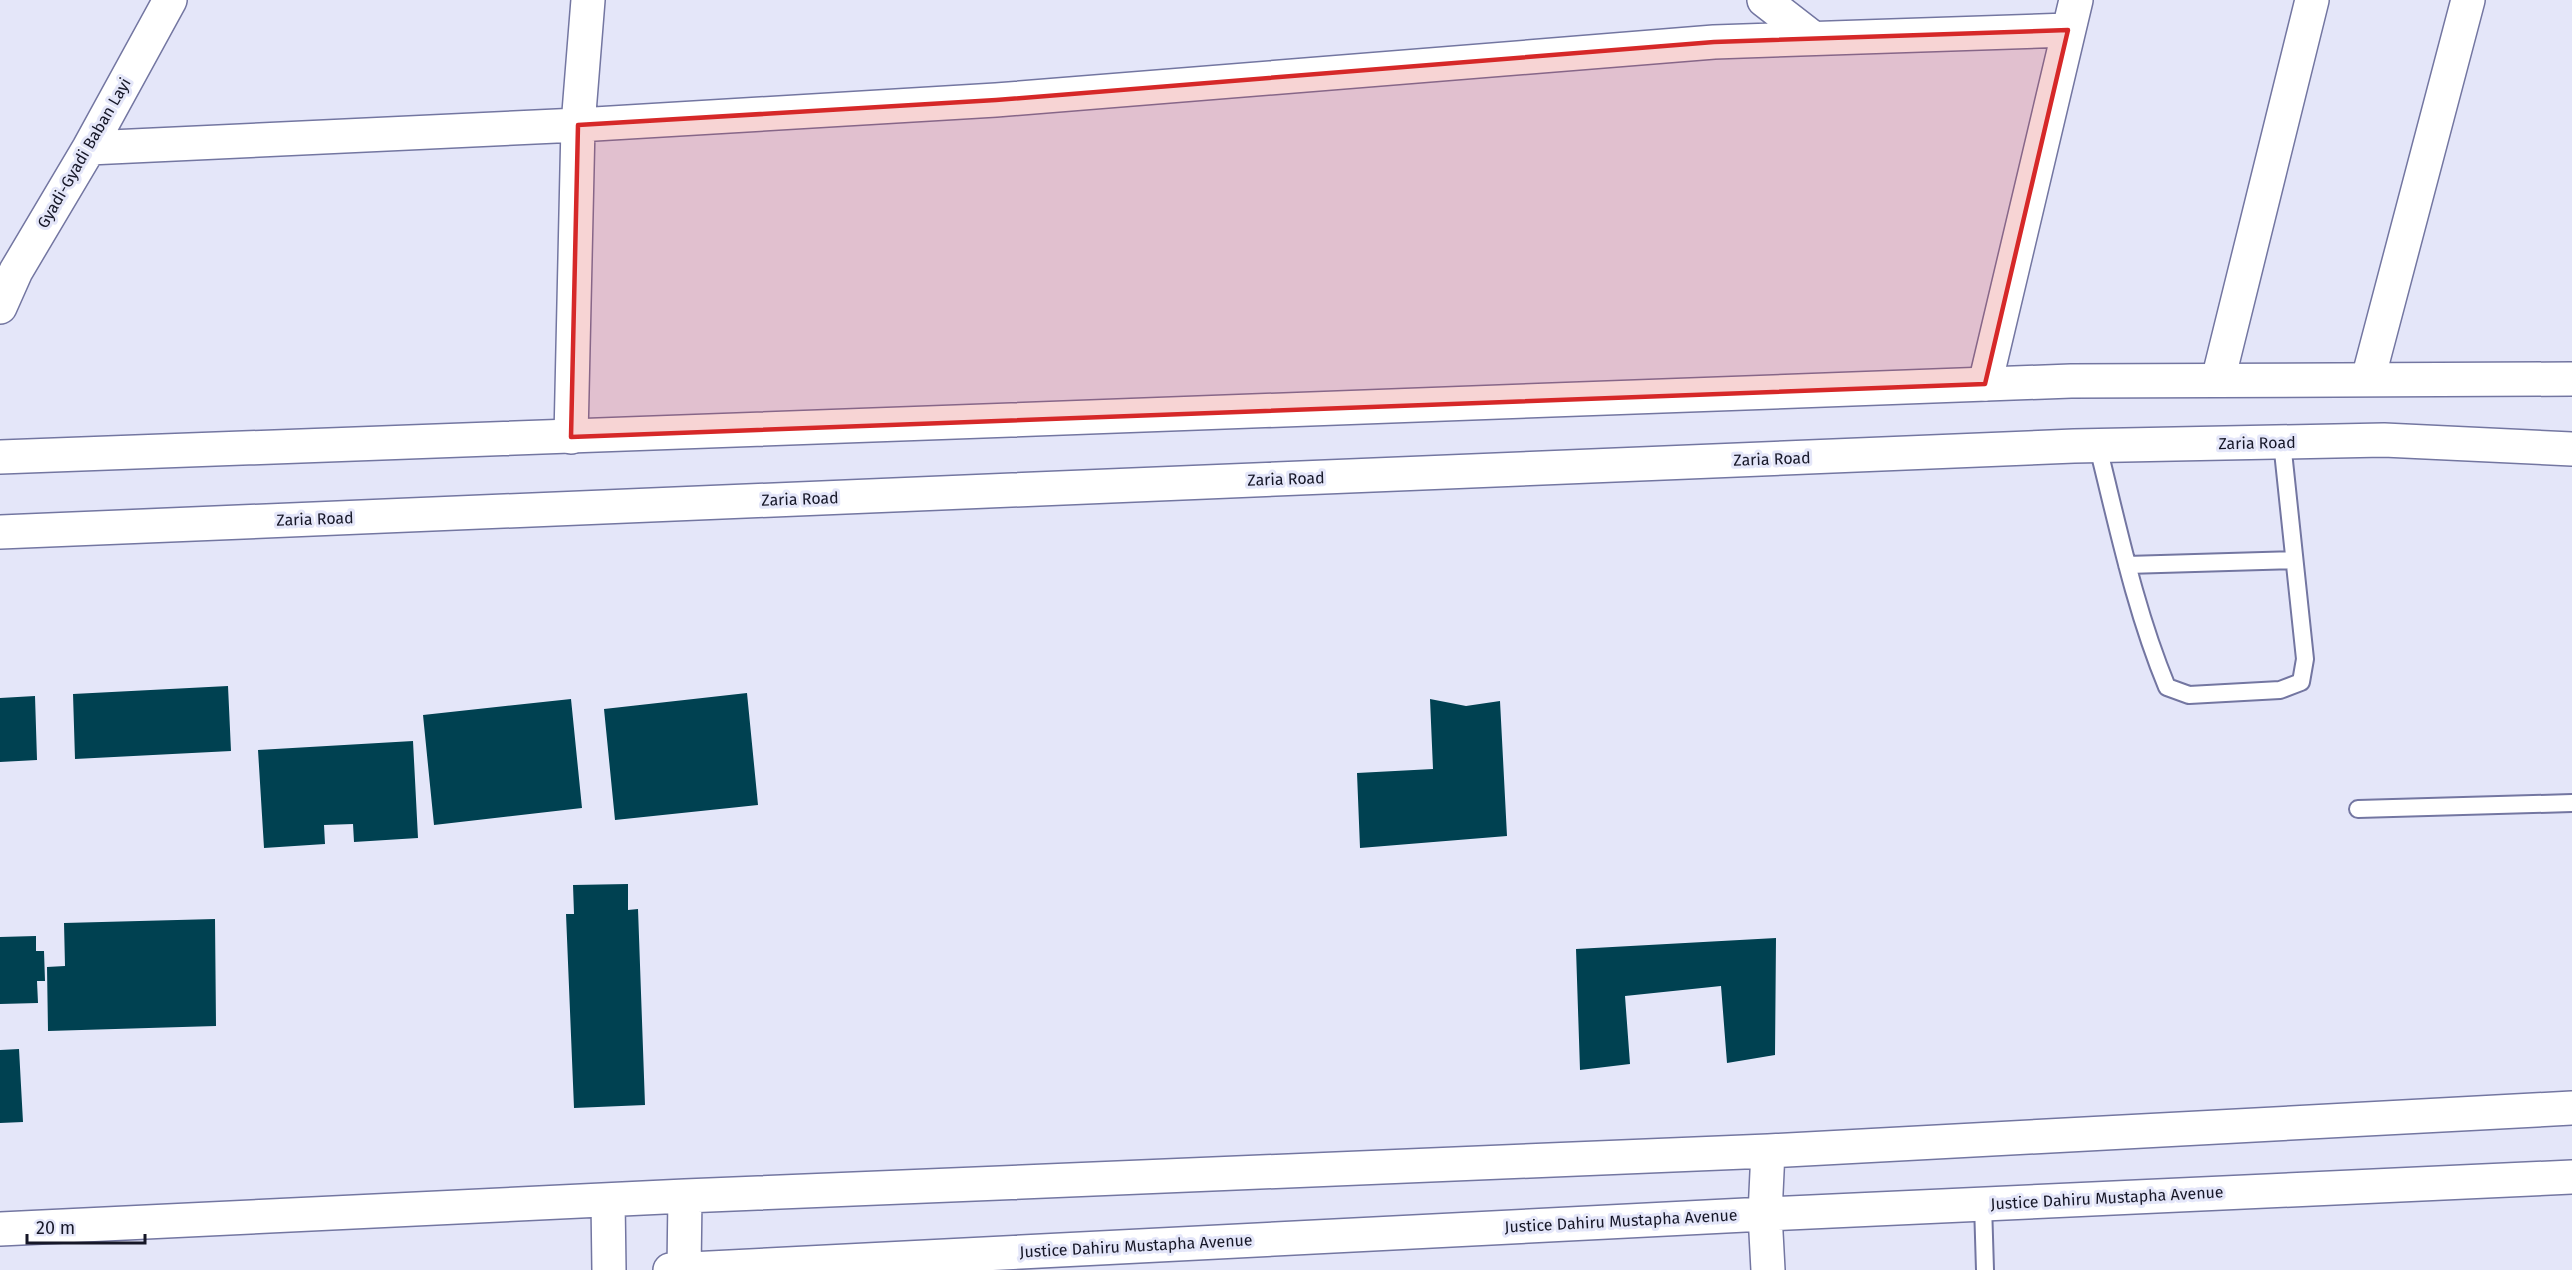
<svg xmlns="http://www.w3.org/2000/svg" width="2572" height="1270" font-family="'Fira Sans',sans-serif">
<rect width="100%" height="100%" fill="#e4e6f9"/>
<path fill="#004151" d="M228 686 231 751 75 759 73 694Z
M747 693 758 805 615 820 604 709Z
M35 696 37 760 0 762V698Z
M571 699 582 808 434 825 423 715Z
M1430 699 1466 706 1500 701 1507 836 1360 848 1357 773 1433 769Z
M413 741 418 838 354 842 353 824 324 825 325 844 264 848 258 750Z
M628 884V910L638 909 645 1105 574 1108 566 914H574L573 885Z
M215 919 216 1026 48 1031 47 967 65 966 64 923Z
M36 936V951H44L45 981H37L38 1003 0 1004V937Z
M1776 938 1775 1055 1727 1063 1721 986 1625 996 1630 1064 1580 1070 1576 949Z
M19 1049 23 1122 0 1123V1050Z"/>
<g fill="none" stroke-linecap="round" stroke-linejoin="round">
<defs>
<path id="lane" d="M2098 447C2118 527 2135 610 2167 687L2189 695 2280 690 2301 682 2305 659 2282 442
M2127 565 2294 560
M2358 809 2572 803
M1983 1204 1985 1270"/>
<path id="street" d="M1764 0 1813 38
M89 148 578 125 996 100 1714 42 2068 30
M0 307 16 271 89 148 170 0
M2368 379 2468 0
M2218 380 2312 0
M1985 384 2076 0
M571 437 578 125 588 0
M608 1200 609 1270
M0 1229 685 1196 1768 1151 2572 1108
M670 1270 1765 1214 2572 1177
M684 1270 685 1196
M1768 1270 1765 1214 1768 1151"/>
<path id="highway" d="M0 457 2071 381 2572 379
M0 532 2074 446 2384 440 2572 449"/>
</defs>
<use href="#lane" stroke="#7376a1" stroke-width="20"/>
<use href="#street" stroke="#7376a1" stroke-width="36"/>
<use href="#highway" stroke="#7376a1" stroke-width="36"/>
<use href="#lane" stroke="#fff" stroke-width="16"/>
<use href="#street" stroke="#fff" stroke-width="33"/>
<use href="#highway" stroke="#fff" stroke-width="33"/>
</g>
<path fill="#d62828" fill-opacity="0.2" stroke="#d62828" stroke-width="4.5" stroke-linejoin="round" d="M2068 30 1985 384 571 437 578 125 996 100 1714 42Z"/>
<g text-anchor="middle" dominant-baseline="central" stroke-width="6" stroke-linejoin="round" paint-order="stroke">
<g font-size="16" fill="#161727" stroke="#e4e6f9">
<text transform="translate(84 153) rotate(-60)">Gyadi-Gyadi Baban Layi</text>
<text transform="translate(2257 443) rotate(-1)">Zaria Road</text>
<text transform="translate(1772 459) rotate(-2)">Zaria Road</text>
<text transform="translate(1286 479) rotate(-2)">Zaria Road</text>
<text transform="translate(800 499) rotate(-2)">Zaria Road</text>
<text transform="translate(315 519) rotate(-2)">Zaria Road</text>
<text transform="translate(2107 1198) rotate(-3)">Justice Dahiru Mustapha Avenue</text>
<text transform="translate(1621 1221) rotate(-3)">Justice Dahiru Mustapha Avenue</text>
<text transform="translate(1136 1246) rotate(-3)">Justice Dahiru Mustapha Avenue</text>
</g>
</g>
<path d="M27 1234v9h118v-9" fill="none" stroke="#161727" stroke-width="3"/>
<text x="36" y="1234" font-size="18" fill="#161727" stroke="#e4e6f9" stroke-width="4.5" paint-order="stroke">20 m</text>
</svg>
